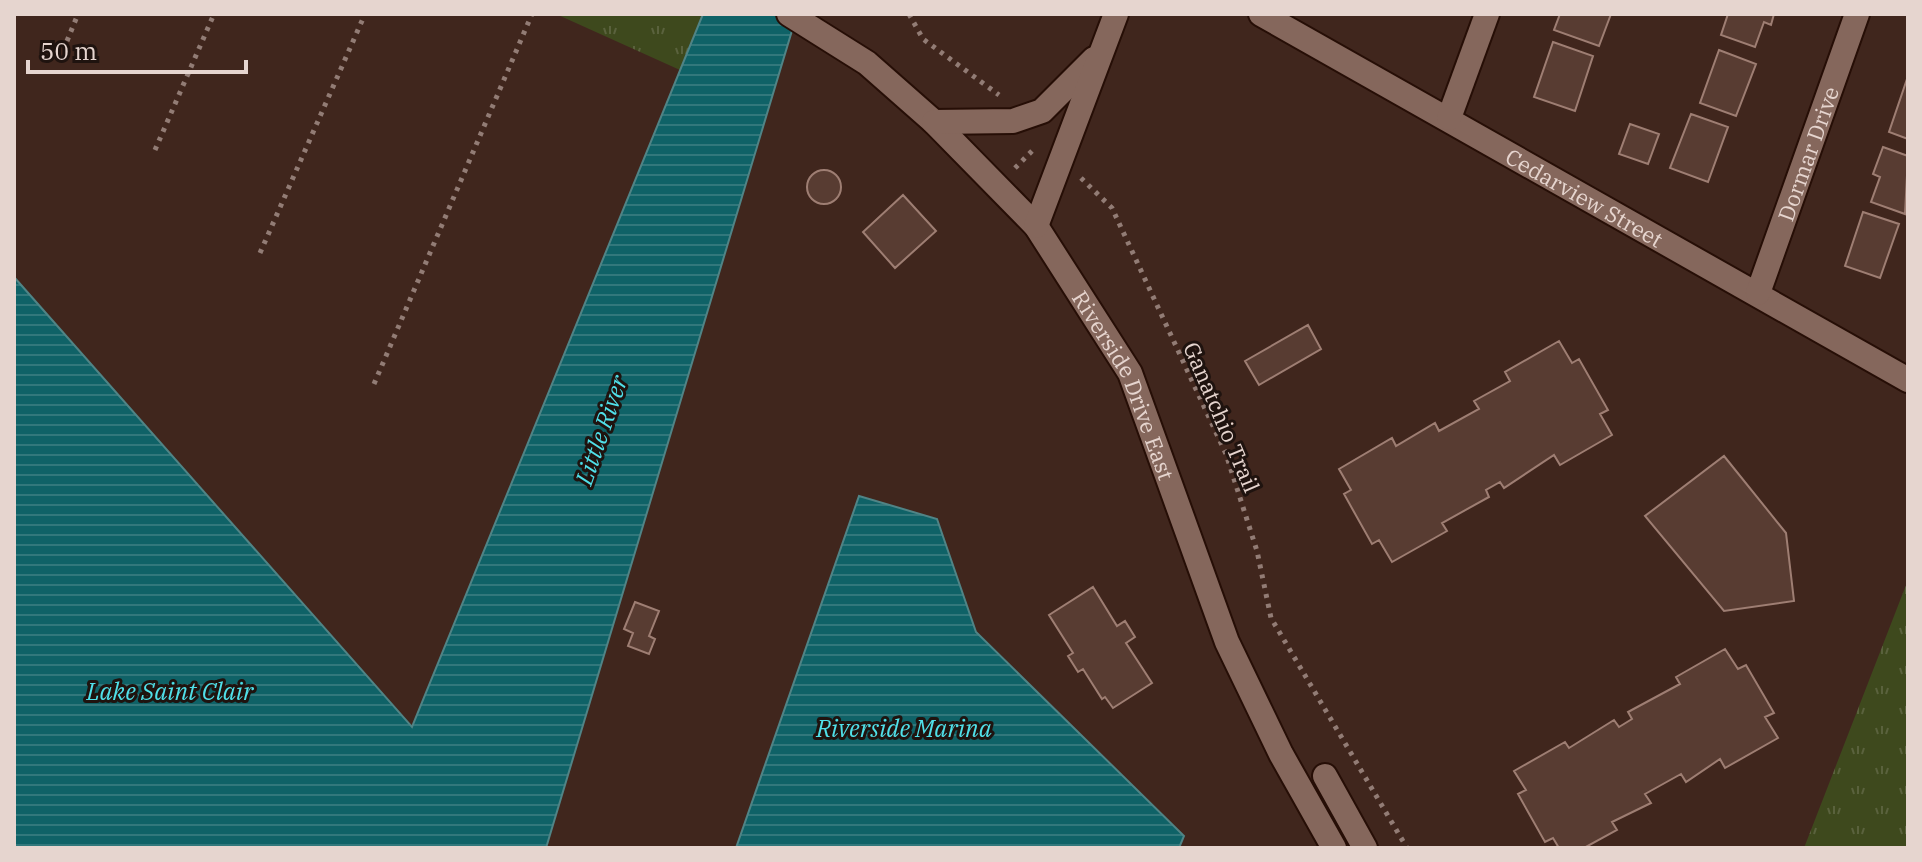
<svg xmlns="http://www.w3.org/2000/svg" width="1922" height="862" font-family="'IBM Plex Serif',serif">
<defs>
<pattern id="grass-tufts" width="24" height="20" patternUnits="userSpaceOnUse" patternTransform="scale(2)"><rect width="24" height="20" fill="#3e491d"/><path d="M3 7l-1-3M5 7V3M7 7l1-3M15 17l-1-3M17 17v-4M19 17l1-3" fill="none" stroke="#5a623d"/></pattern>
<pattern id="water-rules" width="6" height="5" patternUnits="userSpaceOnUse" patternTransform="scale(2)"><rect width="6" height="5" fill="#0f6267"/><path d="M0 2.5h6" fill="none" stroke="#32787c"/></pattern>
</defs>
<rect width="100%" height="100%" fill="#40261d"/>
<path fill="url(#grass-tufts)" d="M556 14H703L680 70Z
M1908 580V848H1804Z"/>
<path fill="url(#water-rules)" stroke="#508486" stroke-width="2" d="M703 14H797L546 848H14V277L412 727Z
M859 496 937 519 976 632 1184 836 1179 848H736Z"/>
<path fill="#583c32" stroke="#9e7e73" stroke-width="2" d="M1560 14H1611L1599 46 1554 30Z
M1728 14H1774L1771 25 1764 22 1755 47 1721 35Z
M1553 42 1593 56 1575 111 1534 97Z
M1719 50 1756 64 1736 116 1700 103Z
M1907 79H1908V139L1889 132Z
M1691 114 1728 127 1708 182 1670 168Z
M1630 124 1659 134 1648 164 1619 154Z
M1883 147 1908 156 1905 214 1871 202 1880 177 1873 174Z
M807 187a17 17 0 1 1 34 0a17 17 0 1 1-34 0Z
M903 195 936 231 895 268 863 232Z
M1863 212 1899 224 1880 278 1845 266Z
M1308 325 1321 349 1259 385 1245 361Z
M1559 341 1572 363 1579 359 1608 410 1600 414 1612 435 1560 465 1554 455 1504 488 1500 482 1486 490 1489 497 1442 523 1447 531 1392 562 1379 540 1372 544 1344 494 1351 490 1339 469 1392 438 1396 446 1435 423 1439 431 1479 409 1474 401 1510 381 1505 372Z
M1724 456 1786 533 1794 601 1724 611 1645 516Z
M1093 587 1117 626 1125 621 1135 637 1126 643 1152 683 1113 708 1105 697 1102 699 1083 669 1078 672 1068 656 1073 653 1049 615Z
M635 602 659 611 649 636 655 639 649 654 628 646 633 633 624 629Z
M1725 649 1738 669 1746 665 1774 713 1765 717 1778 738 1725 768 1720 759 1686 782 1681 774 1645 794 1651 803 1612 822 1617 830 1584 848H1559L1553 838 1545 842 1518 794 1526 790 1514 771 1565 742 1569 748 1614 720 1619 727 1632 719 1628 712 1680 684 1676 677Z"/>
<g fill="none" stroke-linecap="round" stroke-linejoin="round">
<defs>
<g id="street">
<path id="s1" d="M1261 14 1908 380"/>
<path d="M1449 118 1487 14"/>
<path id="s2" d="M1758 293 1857 14"/>
</g>
<g id="secondary">
<path id="s3" d="M789 14 867 63 934 122 1036 226 1130 373 1227 642 1281 754 1334 848"/>
<path d="M934 122 1013 121 1042 111 1094 59"/>
<path d="M1036 226 1116 14"/>
<path d="M1325 776 1365 848"/>
</g>
</defs>
<use href="#street" stroke="#260e06" stroke-width="28"/>
<use href="#secondary" stroke="#260e06" stroke-width="28"/>
<path stroke="#927c75" stroke-width="5" stroke-dasharray="4 6" stroke-linecap="butt" d="M909 14 923 39 999 95
M67 41 78 14
M155 150 214 14
M1015 168 1036 147
M1081 178 1112 208 1226 454 1257 551 1271 618 1407 848
M260 253 365 14
M374 384 532 14"/>
<use href="#street" stroke="#85675c" stroke-width="24"/>
<use href="#secondary" stroke="#85675c" stroke-width="24"/>
</g>
<g text-anchor="middle" dominant-baseline="central" stroke-width="6" stroke-linejoin="round" paint-order="stroke">
<g font-size="22" fill="#e6d5cf" stroke="#1f130f">
<text stroke="none"><textPath href="#s2" startOffset="148">Dormar Drive</textPath></text>
<text stroke="none"><textPath href="#s1" startOffset="372">Cedarview Street</textPath></text>
<text stroke="none"><textPath href="#s3" startOffset="510">Riverside Drive East</textPath></text>
<text transform="translate(1222 417) rotate(67)">Ganatchio Trail</text>
</g>
<g font-size="24" font-style="italic" fill="#50e0e9" stroke="#1f130f">
<text transform="translate(601 430) rotate(-71)">Little River</text>
<text x="170" y="691">Lake Saint Clair</text>
<text x="904" y="728">Riverside Marina</text>
</g>
</g>
<rect width="1922" height="862" fill="none" stroke="#e6d5cf" stroke-width="32"/>
<path d="M28 60v12h218v-12" fill="none" stroke="#e6d5cf" stroke-width="4"/>
<text x="40" y="60" font-size="24" fill="#e6d5cf" stroke="#1f130f" stroke-width="6" paint-order="stroke">50 m</text>
</svg>
